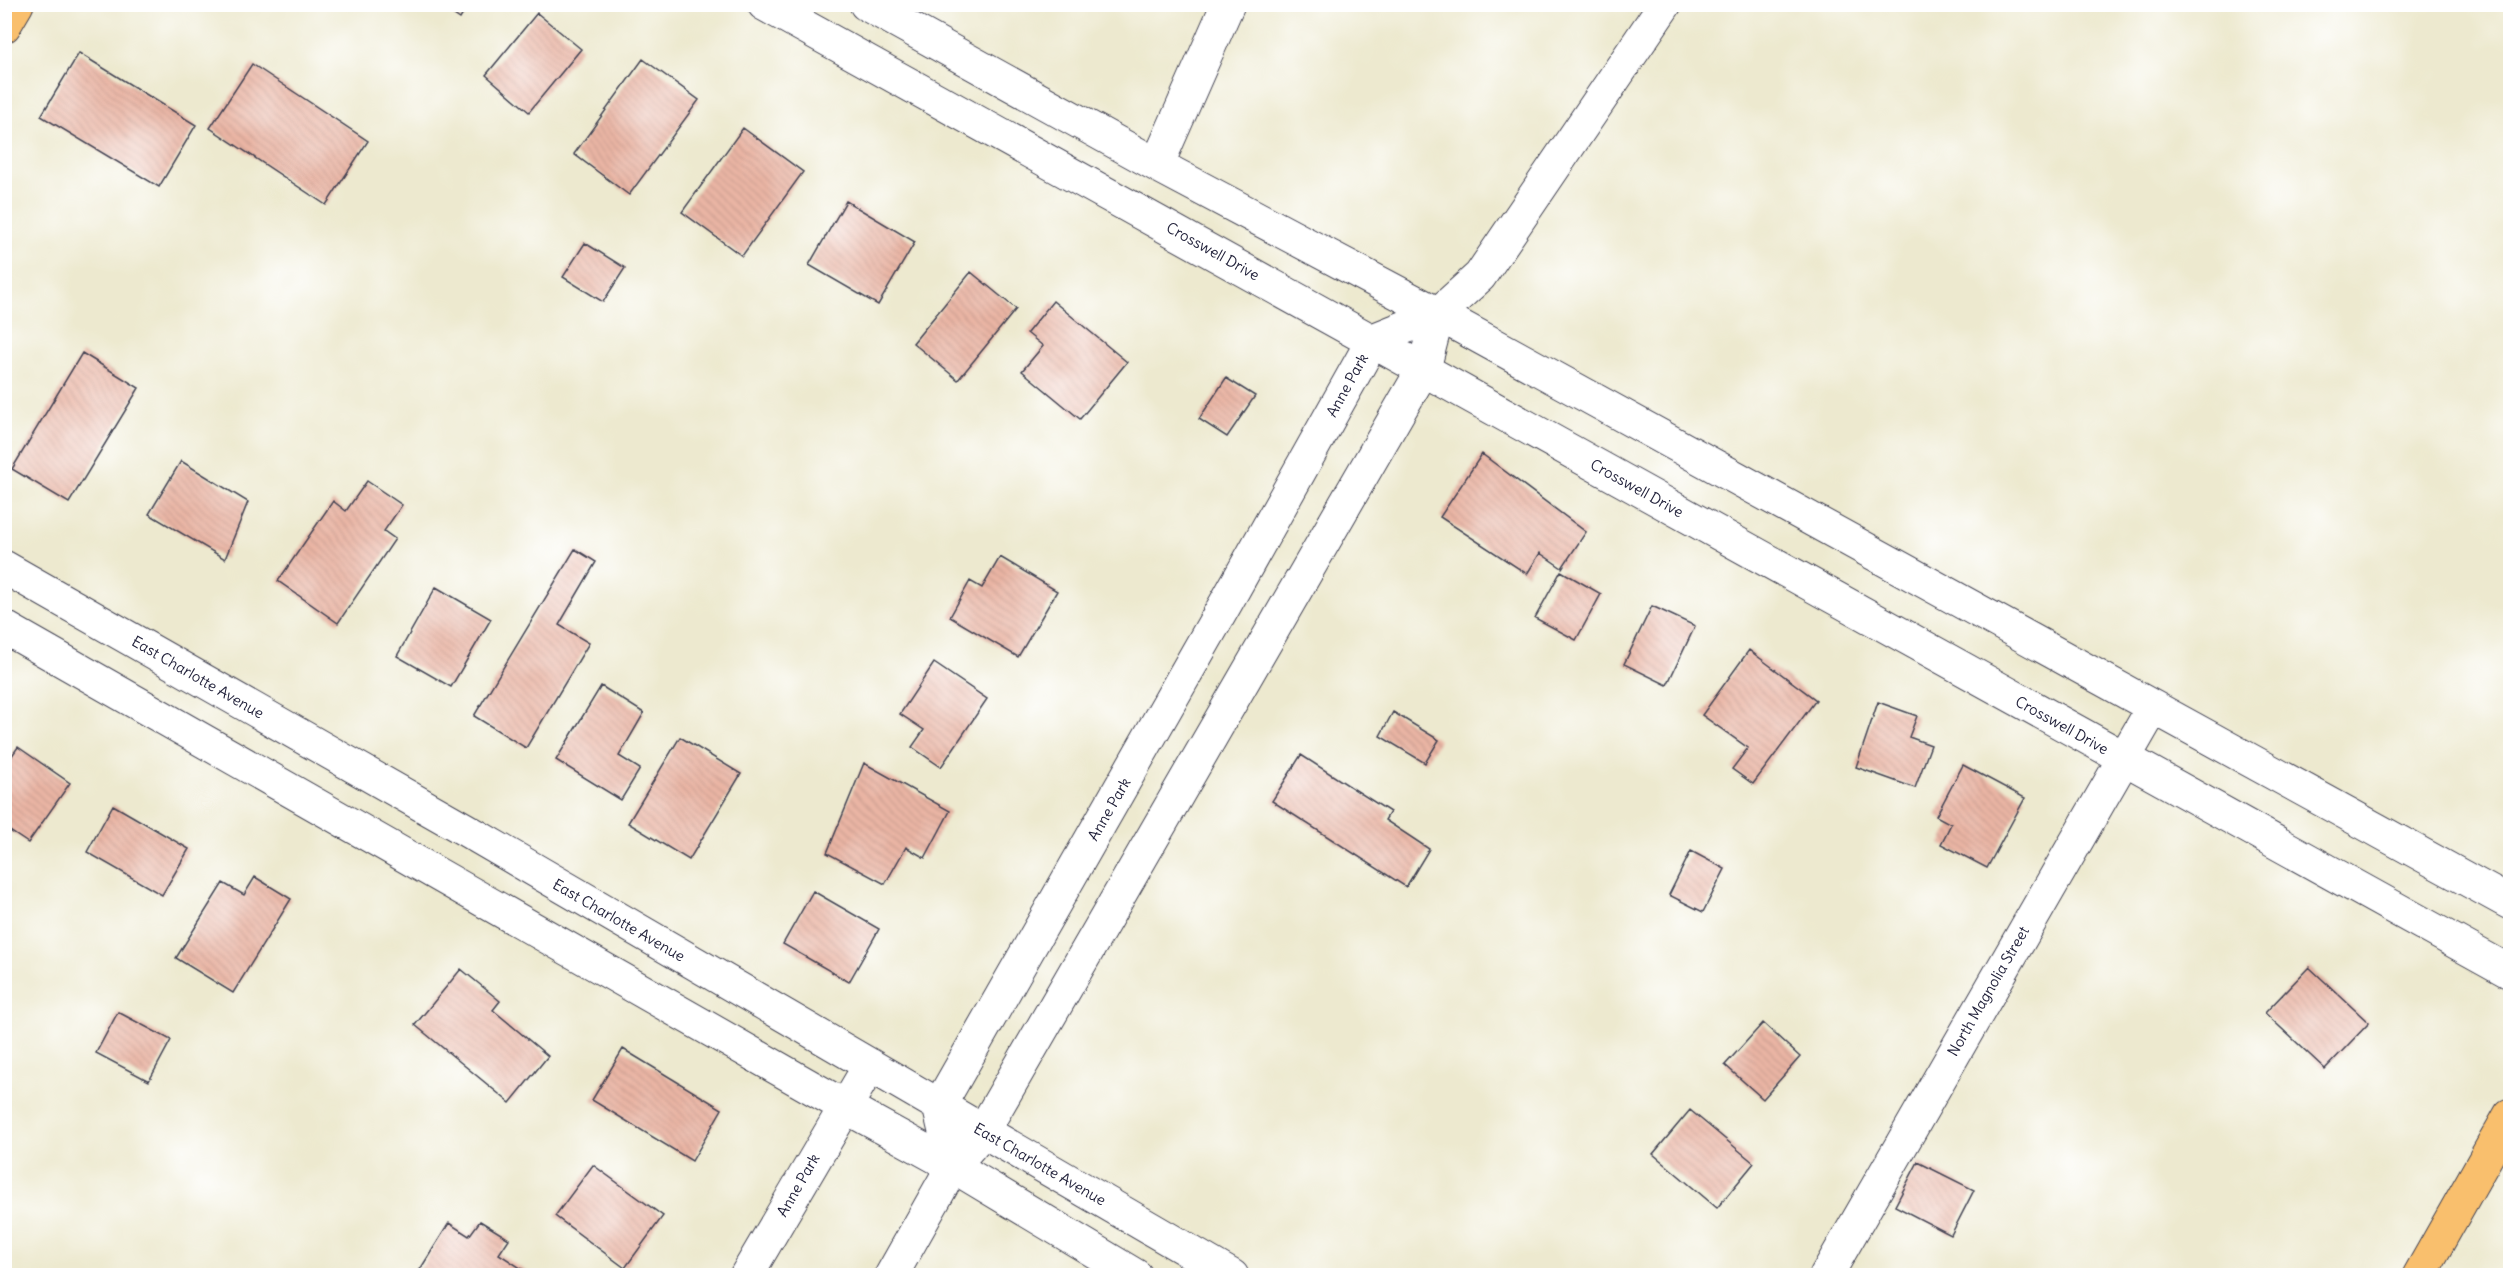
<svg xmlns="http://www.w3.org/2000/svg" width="2515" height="1280" font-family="Delius,sans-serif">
<defs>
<pattern id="building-back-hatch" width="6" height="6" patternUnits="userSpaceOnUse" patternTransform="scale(1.5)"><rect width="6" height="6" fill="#eab5a4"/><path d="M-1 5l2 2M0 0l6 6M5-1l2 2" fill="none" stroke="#c89b8e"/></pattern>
</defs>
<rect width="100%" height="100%" fill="#fff"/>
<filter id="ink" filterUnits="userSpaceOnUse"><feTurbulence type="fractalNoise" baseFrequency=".0167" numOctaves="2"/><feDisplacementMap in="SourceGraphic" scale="12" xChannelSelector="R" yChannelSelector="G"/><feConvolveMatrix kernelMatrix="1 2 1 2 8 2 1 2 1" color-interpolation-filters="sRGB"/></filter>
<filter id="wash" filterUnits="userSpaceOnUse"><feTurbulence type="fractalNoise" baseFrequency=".008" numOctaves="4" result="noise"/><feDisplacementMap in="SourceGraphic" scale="24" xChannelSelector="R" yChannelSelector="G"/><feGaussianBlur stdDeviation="1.35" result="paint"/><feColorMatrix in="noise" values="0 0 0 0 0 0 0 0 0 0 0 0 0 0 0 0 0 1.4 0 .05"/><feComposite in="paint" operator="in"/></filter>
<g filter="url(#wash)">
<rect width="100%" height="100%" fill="#ede9cf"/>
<g id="blocks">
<path fill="url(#building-back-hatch)" d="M438 4H469L460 19Z
M537 13 581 49 529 112 486 75Z
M79 53 196 125 159 187 41 116Z
M643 59 699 100 629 195 574 154Z
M252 64 368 141 326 205 210 128Z
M743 128 803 172 742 256 682 212Z
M846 201 915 242 878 305 809 265Z
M585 243 625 268 603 302 563 277Z
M971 272 1016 309 958 380 913 343Z
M1053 301 1127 362 1080 419 1022 371 1043 346 1027 333Z
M82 353 139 388 69 503 12 469Z
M1226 378 1255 396 1227 437 1199 419Z
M1482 454 1586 532 1562 568 1540 553 1527 574 1440 517Z
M181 461 248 502 225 559 149 514Z
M367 481 402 505 384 531 395 539 338 623 278 581 333 501 346 511Z
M575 549 596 562 559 625 589 643 526 748 474 716Z
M1000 557 1057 591 1018 657 950 617 970 581 982 588Z
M1561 571 1601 594 1576 640 1535 618Z
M436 587 491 619 451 687 397 656Z
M1652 606 1695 626 1667 685 1624 664Z
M1749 650 1816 700 1753 784 1732 769 1748 748 1702 715Z
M934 663 987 699 941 767 912 747 924 730 900 714Z
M601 686 644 713 619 756 640 769 621 800 556 760Z
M1878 702 1917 716 1909 737 1931 745 1915 788 1856 767Z
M1393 712 1439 740 1425 763 1380 736Z
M680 737 741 774 689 860 628 823Z
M18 747 70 783 28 843 4 827V767Z
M1301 755 1390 812 1385 820 1429 849 1406 887 1272 801Z
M864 763 950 811 925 858 906 847 885 884 827 853Z
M1963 765 2025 798 1987 868 1941 844 1951 824 1936 816Z
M113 805 189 849 162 895 87 852Z
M1691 851 1725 869 1703 912 1669 895Z
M255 877 291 899 233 993 176 958 223 883 244 895Z
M813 891 879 929 849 982 783 944Z
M2309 967 2369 1023 2325 1069 2265 1013Z
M461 969 500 1001 493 1010 548 1056 510 1103 415 1025Z
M118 1012 171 1040 149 1081 96 1053Z
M1763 1023 1800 1057 1763 1099 1725 1065Z
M623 1049 722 1109 692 1161 592 1100Z
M1690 1110 1754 1163 1717 1208 1653 1154Z
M1918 1162 1974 1190 1951 1235 1895 1206Z
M593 1165 663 1216 625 1268 555 1216Z
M480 1221 509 1239 499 1254 533 1276H416L449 1223 469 1236Z"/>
</g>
</g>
<g filter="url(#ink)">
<use href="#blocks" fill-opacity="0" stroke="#404051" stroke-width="1.5"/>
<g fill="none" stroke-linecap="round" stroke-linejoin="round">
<defs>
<path id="minor" d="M764 4C1347 325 1927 651 2510 972
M866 4 1157 165 1438 314 2510 903
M1157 165 1228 4
M4 567 466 830 1232 1276
M4 627 844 1106 953 1166 1136 1276
M953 1166 939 1106 1227 601 1373 340 1438 314 1480 276 1665 4
M746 1276 870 1065
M891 1276 953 1166 983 1131 1424 368 1438 314
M1826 1276 2153 708"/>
<path id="major" d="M4 26 17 4
M2419 1276 2510 1115"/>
</defs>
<use href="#minor" stroke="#404051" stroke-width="35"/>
<use href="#major" stroke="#404051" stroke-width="35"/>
<use href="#minor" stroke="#fff" stroke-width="33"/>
<use href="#major" stroke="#f9bf6d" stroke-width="33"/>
</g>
</g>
<g text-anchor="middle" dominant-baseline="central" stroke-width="6" stroke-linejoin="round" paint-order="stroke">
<g font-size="15" fill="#22223b" stroke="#fff">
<text transform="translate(1213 251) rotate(29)">Crosswell Drive</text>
<text transform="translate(1347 385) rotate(-61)">Anne Park</text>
<text transform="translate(1637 488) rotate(29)">Crosswell Drive</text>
<text transform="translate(198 677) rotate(30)">East Charlotte Avenue</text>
<text transform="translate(2062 725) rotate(29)">Crosswell Drive</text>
<text transform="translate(1109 809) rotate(-60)">Anne Park</text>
<text transform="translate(619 920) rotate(30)">East Charlotte Avenue</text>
<text transform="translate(1988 991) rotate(-60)">North Magnolia Street</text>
<text transform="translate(1040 1164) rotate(30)">East Charlotte Avenue</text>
<text transform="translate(798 1185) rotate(-60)">Anne Park</text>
</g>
</g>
<rect width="2515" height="1280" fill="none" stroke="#fff" stroke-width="24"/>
</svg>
